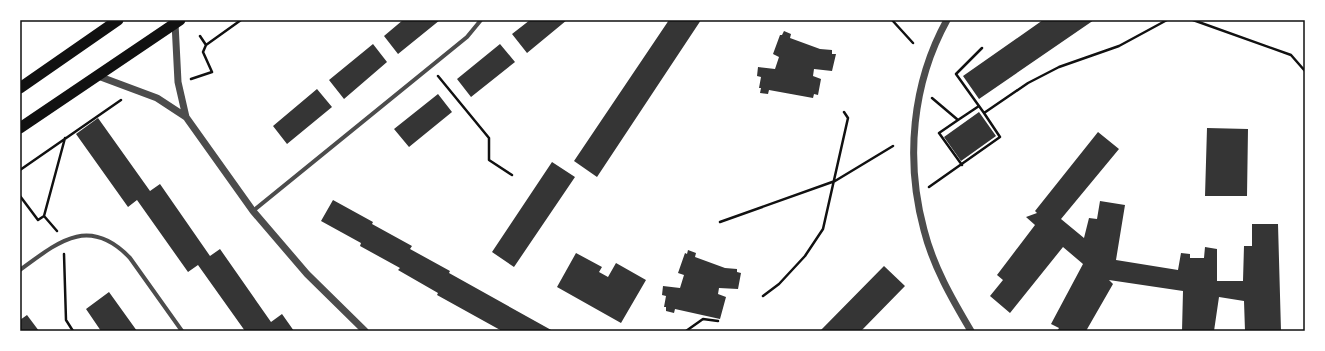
<svg xmlns="http://www.w3.org/2000/svg" width="1325" height="351" font-family="Lora,serif">
<rect width="100%" height="100%" fill="#fff"/>
<path fill="#353535" d="M403 20H440L398 54 384 36Z
M530 20H567L527 53 512 34Z
M669 20H701L597 177 574 161Z
M1043 20H1094L979 99 963 76Z
M784 31 791 34 790 38 820 49 832 50V54H836L832 71 814 69 813 76 821 79 818 95 814 94 813 98 769 90 768 94 760 93 761 88H759L761 77 757 76 758 67 775 69 779 57 773 54 780 35H782Z
M373 44 387 62 344 99 329 80Z
M500 44 515 62 471 97 457 79Z
M317 89 332 107 287 144 273 126Z
M438 94 452 112 409 147 394 129Z
M979 112 996 136 961 161 944 137Z
M98 118 150 191 160 184 210 256 220 249 271 322 282 314 294 331H245L198 265 188 272 137 200 128 207 76 134Z
M1207 128 1248 129 1247 196H1205Z
M1098 132 1119 149 1061 219 1084 238 1089 218 1097 219 1100 201 1125 205 1116 260 1178 270 1181 253 1190 254V258H1204L1205 247 1217 249V281H1243L1244 246H1252V224H1278L1281 331H1245L1244 301 1219 297 1214 331H1182L1183 291 1109 280 1113 284 1086 331H1057L1059 328 1051 324 1083 264 1063 247 1010 313 990 296 1003 280 997 275 1035 225 1026 217 1037 213 1035 211Z
M552 162 575 177 514 267 492 252Z
M333 200 373 222 372 224 412 246 410 249 450 271 449 273 553 331H502L437 295 438 293 398 270 400 268 360 246 361 243 321 221Z
M688 250 696 253 695 257 725 268 737 269V272L741 273 738 289 719 288 718 294 726 297 720 319 675 309 674 313 666 311V307H664L666 296 662 295 663 286 680 288 684 275 678 273 685 253 687 254Z
M576 253 602 267 599 272 608 277 616 263 646 280 621 323 557 287Z
M884 266 905 286 861 331H820Z
M109 292 137 331H101L86 309Z
M27 315 39 331H20V320Z"/>
<g fill="none" stroke-linecap="round" stroke-linejoin="round">
<path stroke="#111" stroke-width="2.5" d="M892 20 913 43
M1193 20 1291 55 1305 71
M200 36 206 45
M982 48 956 74 984 113
M438 76 489 138V160L512 175
M191 79 212 72 203 52 206 45 241 20
M932 98 958 120 939 133 962 165
M958 120 979 106
M20 170 121 100
M929 187 1000 137 984 113 1028 83 1059 67 1119 46 1167 20
M20 196 38 220 44 216 57 231
M44 216 65 138
M720 222 835 181 893 146
M64 254 66 320 73 331
M763 296 779 284 805 256 823 229 848 118 844 112
M686 331 703 319 718 321"/>
<path stroke="#4c4c4c" stroke-width="4" d="M253 211 467 37 481 20
M20 270C58 242 89 215 130 258L182 331"/>
<path stroke="#4c4c4c" stroke-width="7" d="M947 20C912 83 905 160 924 230 933 266 952 299 971 331
M175 23 178 82 186 117
M98 76 157 98 186 117 253 211 307 274 365 331"/>
<path stroke="#111" stroke-width="11" d="M20 88 118 20
M20 128 180 20"/>
</g>
<rect width="1325" height="351" fill="none" stroke="#ffffff" stroke-width="42"/>
<rect x="21" y="21" width="1283" height="309" fill="none" stroke="#111" stroke-width="1.5"/>
</svg>
